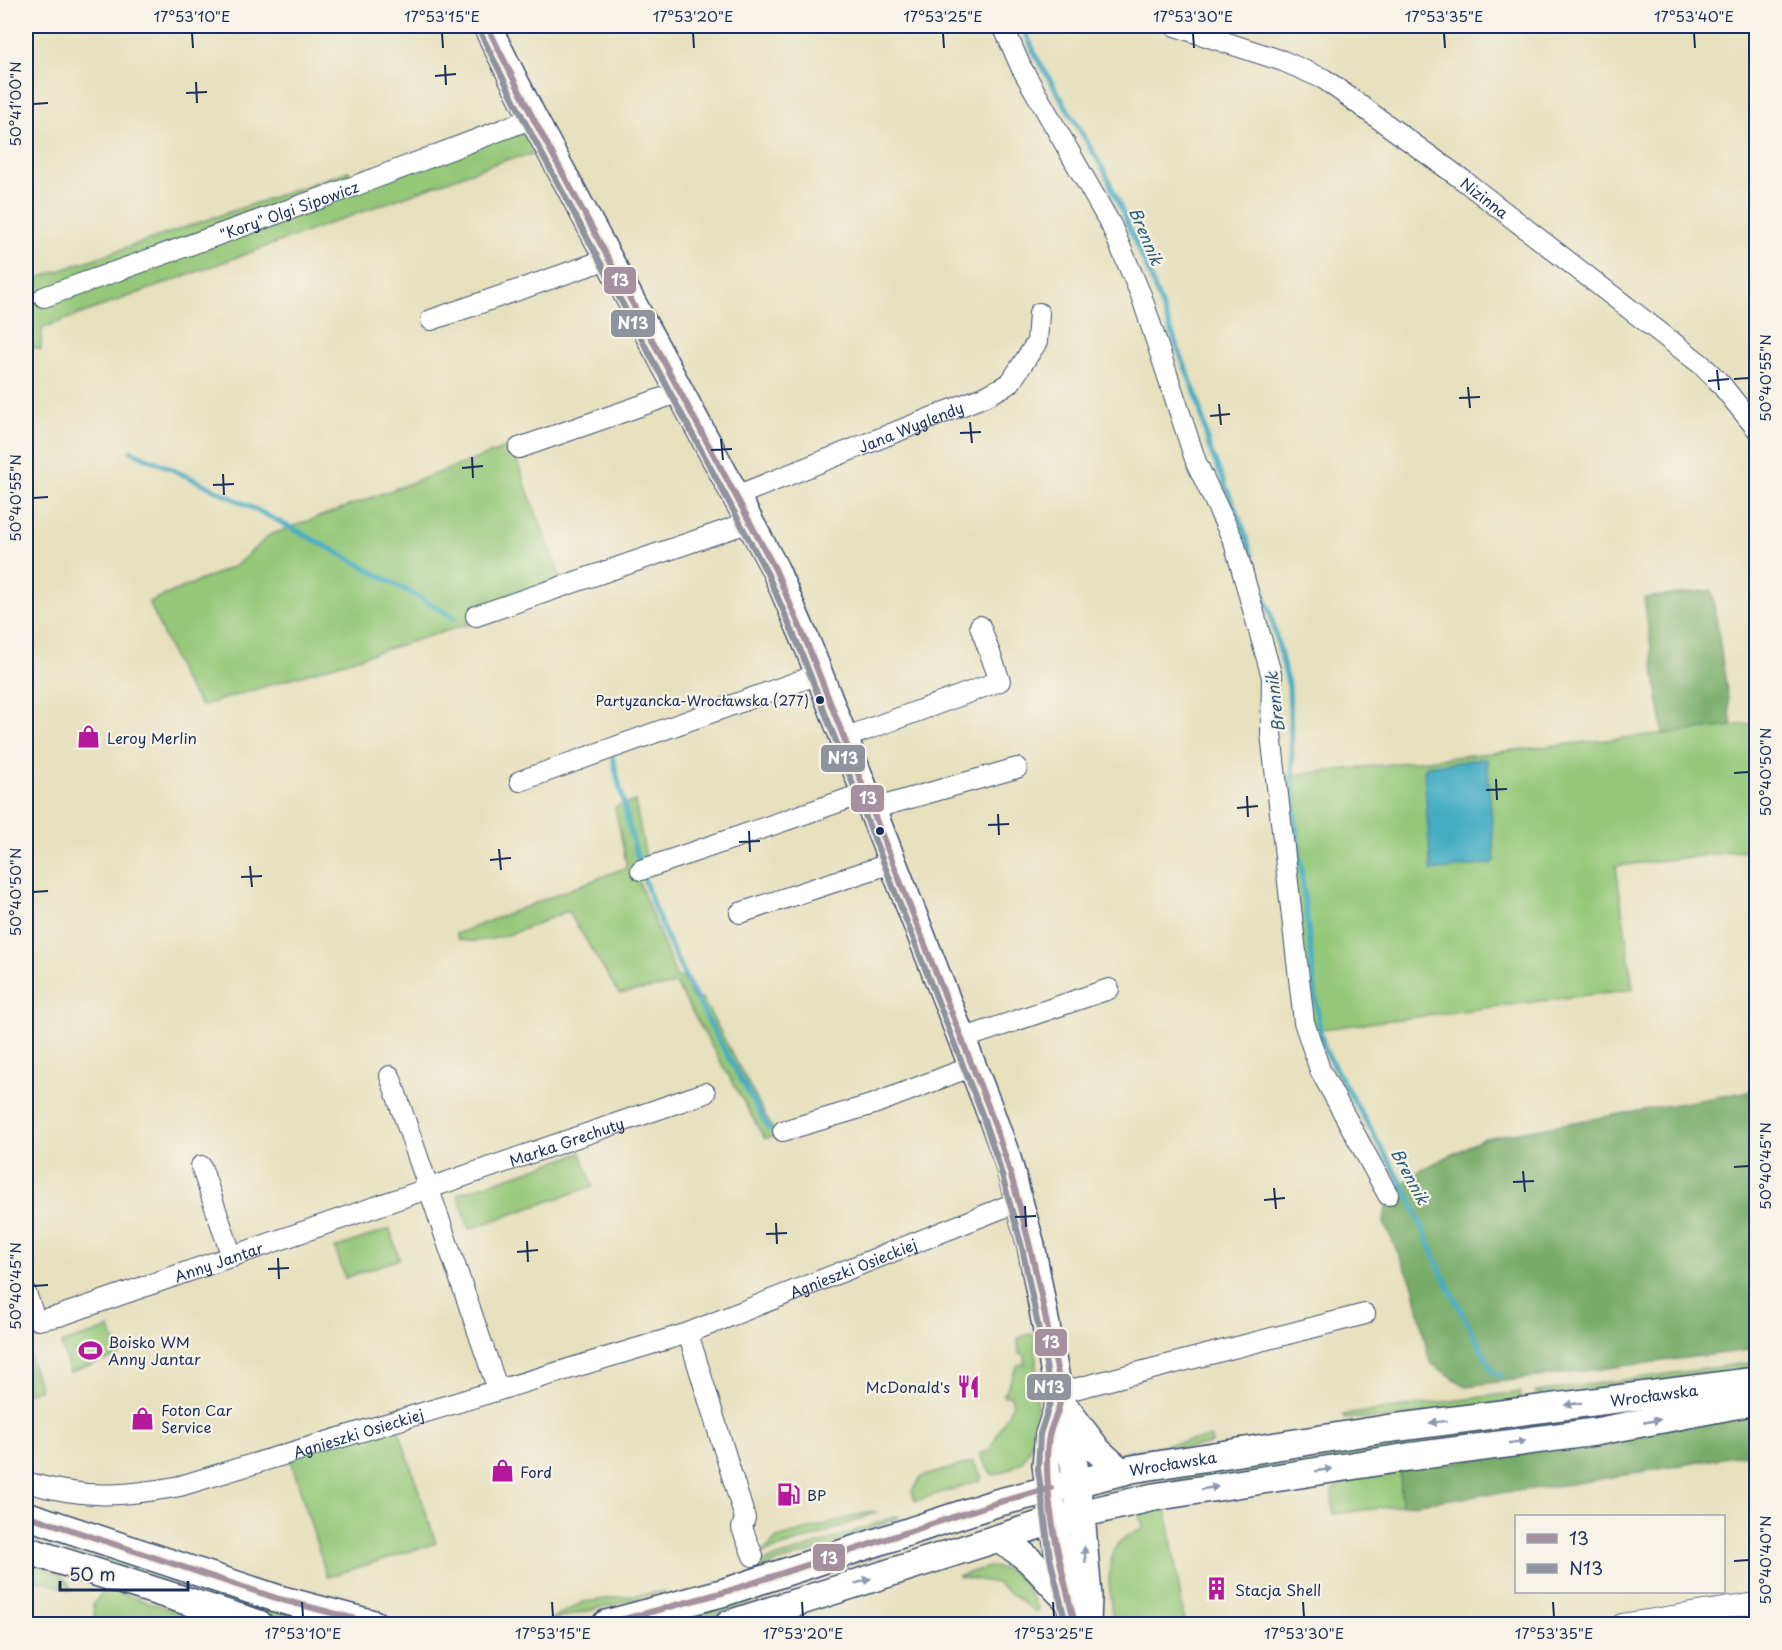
<svg xmlns="http://www.w3.org/2000/svg" width="1782" height="1650" font-family="'Playpen Sans',sans-serif">
<rect width="100%" height="100%" fill="#f7f3e8"/>
<filter id="ink" filterUnits="userSpaceOnUse"><feTurbulence type="fractalNoise" baseFrequency=".0167" numOctaves="2"/><feDisplacementMap in="SourceGraphic" scale="12" xChannelSelector="R" yChannelSelector="G"/><feConvolveMatrix kernelMatrix="1 2 1 2 8 2 1 2 1" color-interpolation-filters="sRGB"/></filter>
<filter id="wash" filterUnits="userSpaceOnUse"><feTurbulence type="fractalNoise" baseFrequency=".008" numOctaves="4" result="noise"/><feDisplacementMap in="SourceGraphic" scale="24" xChannelSelector="R" yChannelSelector="G"/><feGaussianBlur stdDeviation="1.35" result="paint"/><feColorMatrix in="noise" values="0 0 0 0 0 0 0 0 0 0 0 0 0 0 0 0 0 1.4 0 .05"/><feComposite in="paint" operator="in"/></filter>
<g filter="url(#wash)">
<rect width="100%" height="100%" fill="#e6e0bd"/>
<path fill="#94c778" stroke="#587b6b" stroke-width="1.5" d="M533 118 550 150 502 161 42 328 41 350 26 344V282L349 171 352 186Z
M511 446 565 590 469 624 201 706 182 678 149 602 235 566 270 535Z
M1756 723V849L1616 866 1633 989 1307 1031 1276 777Z
M635 801 647 863 637 877 677 978 682 977 693 999 702 998 776 1135 765 1139 676 984 619 994 568 911C538 922 489 949 458 939L456 934 627 867 615 807Z
M581 1153 593 1186 469 1229 458 1194Z
M390 1229 399 1259 345 1278 335 1248Z
M110 1328 119 1356 70 1372 61 1344Z
M1030 1334 1034 1335C1037 1366 1041 1425 1028 1452 1022 1466 1007 1471 994 1475L990 1473 980 1454 989 1450 1013 1404 1011 1396H1003L1018 1365 1025 1364V1354H1019L1018 1338Z
M26 1346 40 1389 26 1394Z
M1756 1362V1368L1537 1397 1536 1392Z
M1520 1392 1521 1400 1385 1419 1344 1418 1343 1415Z
M1731 1394 1637 1415 1099 1498V1494L1201 1474Z
M396 1421 436 1543 327 1577 289 1454Z
M1211 1437 1212 1443 1207 1445 1122 1457 1123 1452Z
M973 1462 981 1475V1480L915 1501 912 1491 921 1477Z
M1400 1471 1402 1505 1333 1514 1332 1491C1351 1474 1376 1474 1400 1471Z
M1166 1508 1185 1624H1113C1111 1602 1104 1566 1117 1545 1123 1536 1135 1532 1144 1527L1139 1514Z
M869 1512H877L812 1538 762 1553 777 1538Z
M896 1516 899 1517 842 1542 755 1570 754 1567 756 1564 822 1543Z
M993 1516V1520L903 1547 691 1624H657Z
M26 1529 181 1580 331 1624H292L26 1538Z
M26 1563C43 1569 67 1571 71 1591L26 1576Z
M988 1567C1019 1567 1024 1584 1038 1608L1036 1612 996 1583 958 1576Z
M110 1590 215 1624H98L95 1623 93 1604 103 1592Z
M666 1591 548 1621 583 1602Z"/>
<path fill="#77ac68" stroke="#496e63" stroke-width="1.5" d="M1712 590 1732 726 1663 734 1644 598Z
M1756 1045V1349L1466 1386 1430 1363 1413 1285 1384 1223 1388 1195 1421 1170 1485 1138 1756 1090 1751 1046Z
M1756 1414V1452L1571 1484 1402 1505 1400 1471Z"/>
<path fill="#43acc3" stroke="#2f6e90" stroke-width="1.5" d="M1481 759 1487 760 1495 861 1490 864 1431 871 1424 770 1427 766Z"/>
<g fill="none" stroke-linecap="round" stroke-linejoin="round">
<path stroke="#43acc3" stroke-width="5" d="M1024 29 1037 58 1105 172 1148 271 1198 400 1209 447 1243 527 1271 616 1289 687 1294 805 1320 1032 1326 1052 1408 1194 1443 1276 1494 1374 1502 1376
M131 451C242 499 350 558 455 618
M613 758C625 809 636 861 655 909 685 986 729 1057 769 1129"/>
</g>
</g>
<g filter="url(#ink)">
<g fill="none" stroke-linecap="round" stroke-linejoin="round">
<defs>
<g id="street">
<path d="M1003 26 1021 67 1111 225 1141 295 1196 462 1234 542 1272 677 1271 734 1304 1022 1320 1070 1388 1195"/>
<path id="s1" d="M1175 26 1283 61 1324 79 1463 180 1702 365 1719 382 1756 428"/>
<path id="s2" d="M44 297 352 187 533 118"/>
<path d="M431 320 608 259"/>
<path d="M519 448 680 392"/>
<path id="s3" d="M736 496 988 395 1010 383 1037 342 1039 313"/>
<path d="M476 616 750 522"/>
<path d="M844 738 1000 681 980 626"/>
<path d="M520 781 819 674"/>
<path d="M872 809 1017 768"/>
<path d="M641 870 865 793"/>
<path d="M740 913 892 863"/>
<path d="M962 1039 1109 989"/>
<path d="M390 1076 498 1390"/>
<path d="M783 1131 874 1104 973 1066"/>
<path d="M201 1166 232 1257"/>
<path id="s4" d="M26 1293 34 1316 38 1320 59 1316 705 1093"/>
<path d="M688 1333 745 1518 742 1528 753 1556"/>
<path d="M1059 1393 1365 1314"/>
<path id="s5" d="M26 1482C84 1499 121 1497 180 1486L688 1333 1020 1201"/>
<path d="M1622 1624 1756 1603"/>
</g>
<g id="secondary">
<path d="M487 26 533 118 775 569 808 646 988 1106 1007 1158 1031 1245 1060 1401 1070 1435 1082 1526 1088 1596 1087 1624"/>
<path d="M1060 1401 1049 1435 1046 1465 1059 1557 1075 1624"/>
<path d="M1067 1410 1098 1451 1121 1472"/>
<path d="M26 1515 279 1599 374 1624"/>
<path d="M996 1539C1031 1554 1041 1575 1068 1600"/>
<path d="M26 1550 259 1624"/>
<path id="s6" d="M606 1624 725 1592 996 1503 1132 1469 1385 1429 1756 1381"/>
<path d="M729 1624 1055 1520 1154 1497 1408 1457 1595 1432 1756 1401"/>
</g>
</defs>
<use href="#street" stroke="#394a6c" stroke-width="22"/>
<use href="#secondary" stroke="#394a6c" stroke-width="30"/>
<use href="#street" stroke="#fff" stroke-width="20"/>
<use href="#secondary" stroke="#fff" stroke-width="27"/>
<defs>
<path id="bus-1" d="M487 26 533 118 775 569 808 646 988 1106C1015 1179 1033 1253 1048 1330 1052 1350 1062 1381 1060 1401 1059 1413 1051 1424 1049 1436 1040 1489 1062 1572 1075 1624
M26 1515 279 1599 374 1624
M606 1624 725 1592 996 1503 1051 1488"/>
<path id="bus-2" d="M479 30 525 122 767 573 800 649 980 1109 998 1161 1022 1247 1046 1365 1051 1400 1040 1434 1038 1469 1050 1558 1066 1624"/>
</defs>
<use href="#bus-1" stroke="#f7f3e8" stroke-width="10"/>
<use href="#bus-2" stroke="#f7f3e8" stroke-width="10"/>
<use href="#bus-1" stroke="#a4909f" stroke-width="6"/>
<use href="#bus-2" stroke="#8e939e" stroke-width="6"/>
</g>
<defs><path id="oneway-solid" d="M-6-.8H1V-3.2L6.5 0L1 3.2V.8H-6Z" transform="scale(1.5)"/></defs>
<g fill="#8d97ae">
<use href="#oneway-solid" transform="translate(1573 1404) rotate(172)"/>
<use href="#oneway-solid" transform="translate(1652 1421) rotate(-11)"/>
<use href="#oneway-solid" transform="translate(1438 1422) rotate(173)"/>
<use href="#oneway-solid" transform="translate(1517 1442) rotate(-8)"/>
<use href="#oneway-solid" transform="translate(1324 1470) rotate(-8)"/>
<use href="#oneway-solid" transform="translate(1210 1488) rotate(-9)"/>
<use href="#oneway-solid" transform="translate(1085 1555) rotate(-94)"/>
<use href="#oneway-solid" transform="translate(863 1581) rotate(-18)"/>
</g>
</g>
<path fill="none" stroke="#1b2f5e" stroke-width="2" d="M192 33 193 48M442 33 443 48M693 33 694 48M943 33 944 48M1193 33 1194 48M1444 33 1445 48M1694 33 1695 48M445 65 446 85M435 76 456 74M196 82 197 103M186 93 207 92M33 104 48 103M1717 370 1719 390M1734 379 1749 378M1708 381 1729 379M1468 387 1470 408M1459 398 1480 397M1219 404 1221 425M1210 416 1230 414M970 422 972 443M960 433 981 432M721 439 723 460M711 450 732 449M472 457 473 478M462 468 483 466M223 474 224 495M213 485 234 484M33 498 48 497M1734 773 1749 772M1496 779 1497 800M1486 790 1507 789M1247 796 1248 817M1237 808 1258 806M998 814 999 835M988 825 1009 824M749 831 750 852M739 842 760 841M499 849 501 870M490 860 511 858M250 866 252 887M241 877 262 876M33 892 48 891M1734 1167 1749 1166M1523 1171 1525 1192M1513 1182 1534 1181M1274 1188 1276 1209M1264 1200 1285 1198M1025 1206 1026 1227M1015 1217 1036 1216M776 1223 777 1244M766 1234 787 1233M527 1241 528 1262M517 1252 538 1250M278 1258 279 1279M268 1269 289 1268M33 1286 48 1285M1734 1561 1749 1560M302 1602 303 1617M552 1602 553 1617M802 1602 803 1617M1053 1602 1054 1617M1303 1602 1304 1617M1553 1602 1554 1617"/>
<defs>
<symbol id="shop-bare" viewBox="-9 -9 18 18"><path d="M-5-2.5h2.3a2.7 3.5 0 0 1 5.4 0H5L5.5 6h-11ZM-1.5-2.5h3a1.5 2.3 0 0 0-3 0Z" fill="#b5179e" stroke="#f7f3e8" stroke-width="2.5" paint-order="stroke"/></symbol>
<symbol id="stadium-bare" viewBox="-9 -9 18 18"><path d="M0-5a6.5 5 0 1 0 0 10a6.5 5 0 1 0 0-10ZM-3.5-1.8h7v3.6h-7Z" fill="#b5179e" stroke="#f7f3e8" stroke-width="2.5" paint-order="stroke"/></symbol>
<symbol id="restaurant-bare" viewBox="-9 -9 18 18"><path d="M-5-6h1v4h1v-4h1v4h1v-4h1v5L-1.5 .5V6h-2V.5L-5-1ZM5-6V6H3V1.5H1.5Q1.5-4 5-6Z" fill="#b5179e" stroke="#f7f3e8" stroke-width="2.5" paint-order="stroke"/></symbol>
<symbol id="fuel-bare" viewBox="-9 -9 18 18"><path d="M-5.5-6h7V0h2V4h1.3V-2.5L3-4.5l.8-.8L6-3V5H2.5V1h-1V6h-7ZM-4.2-4.7v3.2H.2V-4.7Z" fill="#b5179e" stroke="#f7f3e8" stroke-width="2.5" paint-order="stroke"/></symbol>
<symbol id="building-bare" viewBox="-9 -9 18 18"><path d="M-4-6H4V6H1V3H-1V6H-4ZM-2.5-4.3h1.7v1.8h-1.7ZM.8-4.3h1.7v1.8H.8ZM-2.5-1h1.7V.8h-1.7ZM.8-1h1.7V.8H.8Z" fill="#b5179e" stroke="#f7f3e8" stroke-width="2.5" paint-order="stroke"/></symbol>
</defs>
<g fill-rule="evenodd">
<use href="#shop-bare" x="72" y="720" width="33" height="33"/>
<use href="#stadium-bare" x="74" y="1334" width="33" height="33"/>
<use href="#restaurant-bare" x="952" y="1370" width="33" height="33"/>
<use href="#shop-bare" x="126" y="1402" width="33" height="33"/>
<use href="#shop-bare" x="486" y="1454" width="33" height="33"/>
<use href="#fuel-bare" x="772" y="1478" width="33" height="33"/>
<use href="#building-bare" x="1200" y="1572" width="33" height="33"/>
</g>
<g fill="#1b2f5e" stroke="#f7f3e8" stroke-width="2">
<circle cx="820" cy="700" r="5"/>
<circle cx="880" cy="831" r="5"/>
</g>
<g text-anchor="middle" dominant-baseline="central" stroke-width="4.5" stroke-linejoin="round" paint-order="stroke">
<g font-size="14" fill="#1b2f5e" stroke="#f7f3e8" text-anchor="end">
<text x="809" y="700">Partyzancka-Wrocławska (277)</text>
</g>
<g font-size="15" fill="#1b2f5e" stroke="#f7f3e8">
<text stroke="none"><textPath href="#s1" startOffset="358">Nizinna</textPath></text>
<text stroke="none"><textPath href="#s2" startOffset="260">"Kory" Olgi Sipowicz</textPath></text>
<text stroke="none"><textPath href="#s3" startOffset="188">Jana Wyglendy</textPath></text>
<text stroke="none"><textPath href="#s4" startOffset="588">Marka Grechuty</textPath></text>
<text stroke="none"><textPath href="#s4" startOffset="220">Anny Jantar</textPath></text>
<text stroke="none"><textPath href="#s5" startOffset="864">Agnieszki Osieckiej</textPath></text>
<text stroke="none"><textPath href="#s6" startOffset="1076">Wrocławska</textPath></text>
<text stroke="none"><textPath href="#s5" startOffset="342">Agnieszki Osieckiej</textPath></text>
<text stroke="none"><textPath href="#s6" startOffset="590">Wrocławska</textPath></text>
</g>
<g font-size="15" fill="#1b2f5e" stroke="#f7f3e8" text-anchor="start">
<text x="107" y="737">Leroy Merlin</text>
<text x="108" y="1341">Boisko WM<tspan x="108" dy="17">Anny Jantar</tspan></text>
<text x="950" y="1386" text-anchor="end">McDonald's</text>
<text x="161" y="1409">Foton Car<tspan x="161" dy="17">Service</tspan></text>
<text x="520" y="1471">Ford</text>
<text x="807" y="1494">BP</text>
<text x="1235" y="1589">Stacja Shell</text>
</g>
<g font-size="16" font-style="italic" fill="#295b81" stroke="#f7f3e8">
<text transform="translate(1147 236) rotate(67)">Brennik</text>
<text transform="translate(1274 702) rotate(-97)">Brennik</text>
<text transform="translate(1411 1176) rotate(62)">Brennik</text>
</g>
</g>
<g stroke="#f7f3e8" stroke-width="2">
<rect x="603" y="266" width="34" height="29" rx="6" fill="#a4909f"/>
<rect x="610" y="309" width="46" height="29" rx="6" fill="#8e939e"/>
<rect x="820" y="744" width="46" height="29" rx="6" fill="#8e939e"/>
<rect x="850" y="784" width="35" height="29" rx="6" fill="#a4909f"/>
<rect x="1034" y="1328" width="34" height="29" rx="6" fill="#a4909f"/>
<rect x="1026" y="1373" width="46" height="28" rx="6" fill="#8e939e"/>
<rect x="812" y="1543" width="34" height="29" rx="6" fill="#a4909f"/>
</g>
<g font-size="16" text-anchor="middle" font-weight="bold" fill="#fff">
<text x="620" y="286">13</text>
<text x="633" y="329">N13</text>
<text x="843" y="764">N13</text>
<text x="868" y="804">13</text>
<text x="1051" y="1348">13</text>
<text x="1049" y="1393">N13</text>
<text x="829" y="1564">13</text>
</g>
<rect width="1782" height="1650" fill="none" stroke="#f7f3e8" stroke-width="66"/>
<rect x="1515" y="1515" width="210" height="78" fill="#f7f3e8" stroke="#9fa5b1" stroke-width="1.5"/>
<rect x="1527" y="1534" width="30" height="9" fill="#a4909f" stroke="#9fa5b1" stroke-width="1.5"/>
<text x="1569" y="1545" font-size="18" fill="#1b2f5e">13</text>
<rect x="1527" y="1564" width="30" height="9" fill="#8e939e" stroke="#9fa5b1" stroke-width="1.5"/>
<text x="1569" y="1575" font-size="18" fill="#1b2f5e">N13</text>
<path d="M60 1581v9h128v-9" fill="none" stroke="#1b2f5e" stroke-width="3"/>
<text x="69" y="1581" font-size="18" fill="#1b2f5e" stroke="#f7f3e8" stroke-width="4.5" paint-order="stroke">50 m</text>
<rect x="33" y="33" width="1716" height="1584" fill="none" stroke="#1b2f5e" stroke-width="2"/>
<g font-size="15" text-anchor="middle" fill="#1b2f5e">
<text x="192" y="22">17°53'10"E</text>
<text x="442" y="22">17°53'15"E</text>
<text x="693" y="22">17°53'20"E</text>
<text x="943" y="22">17°53'25"E</text>
<text x="1193" y="22">17°53'30"E</text>
<text x="1444" y="22">17°53'35"E</text>
<text x="1694" y="22">17°53'40"E</text>
<text transform="translate(16 104) rotate(-90)" y="5">50°41'00"N</text>
<text transform="translate(1766 378) rotate(-90)" y="5">50°40'55"N</text>
<text transform="translate(16 498) rotate(-90)" y="5">50°40'55"N</text>
<text transform="translate(1766 772) rotate(-90)" y="5">50°40'50"N</text>
<text transform="translate(16 892) rotate(-90)" y="5">50°40'50"N</text>
<text transform="translate(1766 1166) rotate(-90)" y="5">50°40'45"N</text>
<text transform="translate(16 1286) rotate(-90)" y="5">50°40'45"N</text>
<text transform="translate(1766 1560) rotate(-90)" y="5">50°40'40"N</text>
<text x="303" y="1639">17°53'10"E</text>
<text x="553" y="1639">17°53'15"E</text>
<text x="803" y="1639">17°53'20"E</text>
<text x="1054" y="1639">17°53'25"E</text>
<text x="1304" y="1639">17°53'30"E</text>
<text x="1554" y="1639">17°53'35"E</text>
</g>
</svg>
